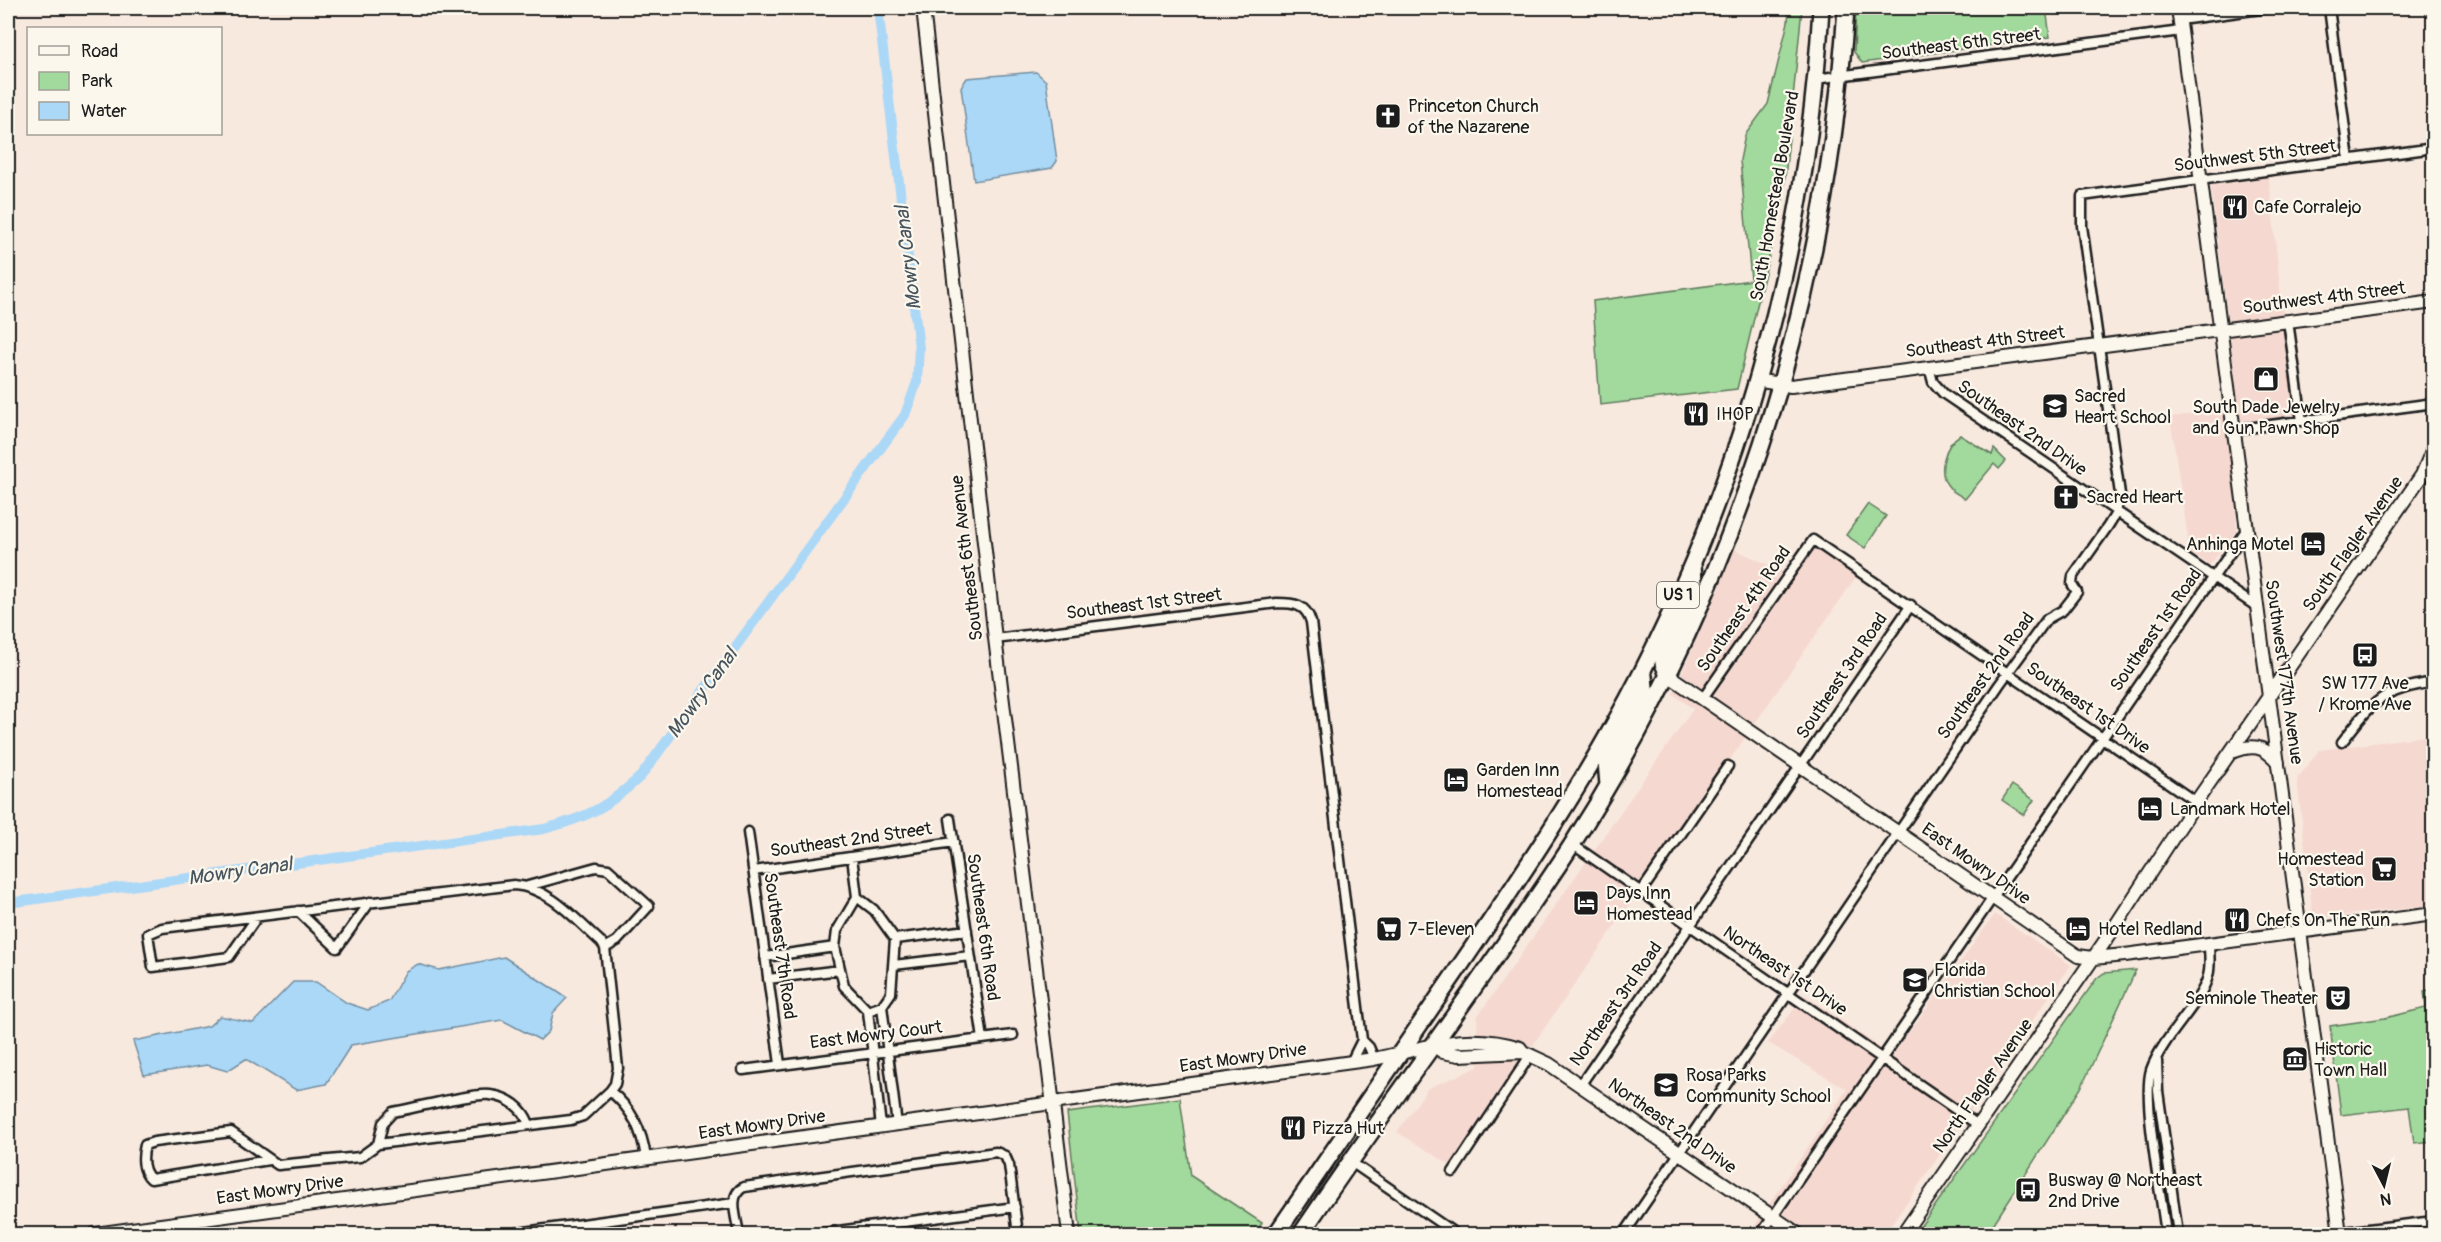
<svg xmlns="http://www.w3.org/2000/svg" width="2441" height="1242" font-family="Pangolin,sans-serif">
<rect width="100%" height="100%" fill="#f8e9df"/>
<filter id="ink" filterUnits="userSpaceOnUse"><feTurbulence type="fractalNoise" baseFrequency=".0167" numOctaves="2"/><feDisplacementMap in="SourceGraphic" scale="12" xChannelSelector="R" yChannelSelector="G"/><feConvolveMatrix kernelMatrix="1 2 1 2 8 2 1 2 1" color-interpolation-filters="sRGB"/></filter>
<g filter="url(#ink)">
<path fill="#f5d9d0" d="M2269 177 2284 326 2298 426 2230 434 2237 530 2210 565 2190 553 2170 417 2239 408 2211 186Z
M1813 547 1856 577 1450 1165 1397 1132 1428 1088 1478 1067 1477 1017 1693 709 1673 694 1734 549 1793 576Z
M2433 735V905L2313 919 2297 779 2319 750Z
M1995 914 2071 965 1885 1234H1749L1847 1089 1768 1043 1805 995 1892 1056Z"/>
<path fill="#a2d99d" stroke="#5f7a5c" stroke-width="1.5" d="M1789 8H1802L1783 198 1737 389 1600 405 1593 301 1751 280 1740 160 1745 135 1768 104 1788 22Z
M1856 8H2046L2050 37 1862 63 1854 52Z
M1960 435 1992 455 1994 449 2006 461 1999 469 1994 464 1965 499C1960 495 1952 492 1949 487 1936 472 1945 444 1960 435Z
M1868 504 1886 516 1865 548 1846 535Z
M2012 785 2034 800 2024 815 2002 800Z
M2136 970 2081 1088 1987 1234H1915L2097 978 2104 973Z
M2433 989V1141L2414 1143 2409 1107 2341 1115 2330 1026 2385 1018 2426 1008 2424 991Z
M1180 1098 1191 1176 1262 1223 1254 1234H1081L1067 1113Z"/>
<path fill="#abd8f7" stroke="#728d9f" stroke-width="1.5" d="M1036 72 1046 81 1057 161 1052 168 974 181 961 87 967 78Z
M504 957 567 998 553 1013 549 1031 540 1040 502 1020 351 1045 326 1084 296 1090 246 1059 227 1071 207 1065 144 1075 133 1041 209 1026 220 1016 253 1023 293 982H316L347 1003 368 1010 389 1001 406 971 418 964 439 970Z"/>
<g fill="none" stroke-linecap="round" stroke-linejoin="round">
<path stroke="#abd8f7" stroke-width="10" d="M8 903 544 829C589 817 607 807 641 776L905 415 917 382 919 348 878 8"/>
<defs>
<path id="street" d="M2329 8 2349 160
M2180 20 2268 8
M1815 79 2181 31
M2288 321 2302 421
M1929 367 1933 382 1944 394 2257 607
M2233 430 2434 403
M995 639 1277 603C1294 603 1306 604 1311 622L1362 1040 1369 1047 1374 1059
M1703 698 1813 540 2196 802
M2342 742C2373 702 2380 690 2434 682
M950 819 983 1039
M748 832 780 1064
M1572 844 1978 1125
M852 857 857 897 837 931 835 947 844 986 868 1011 882 1006 891 993 895 939 874 910 857 897
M754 871 954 842
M528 886 596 867 608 869 649 906 617 941 605 948
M1641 892 1728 766
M298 911 337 948 370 902
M257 917 229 957 153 967 148 934 162 928 514 885C549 887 576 920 601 942L605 948 618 1068 615 1084 610 1091 583 1116 571 1120 378 1144 360 1157 278 1165 231 1132 154 1142 145 1145C142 1157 142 1171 151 1179L269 1160
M895 939 967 930
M765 957 835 947
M894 965 970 956
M768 979 840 970
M882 1006 897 1125
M868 1011 881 1127
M2157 1061 2158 1091 2178 1234
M1351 1062 1362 1040
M743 1070 1013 1035
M1581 1084 1911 605
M610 1091C632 1109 642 1130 646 1158
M378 1144 383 1123 393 1112C415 1108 472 1093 490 1095 509 1097 523 1108 529 1124
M1351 1162 1456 1234
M1453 1172 1531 1054
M510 1234 734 1203
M739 1234C737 1219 727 1195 744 1187L996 1152 1005 1156 1009 1165 1018 1234
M816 1234 1015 1207
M1624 1234 1999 685 2047 619 2063 610 2077 592 2072 584 2073 576 2108 526 2116 513 2120 494 2082 226V196L2434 148
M1761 1234 2246 530
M2166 1234C2162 1200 2142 1098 2151 1070 2163 1036 2201 1004 2208 976 2211 966 2209 954 2209 944
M2327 1234 2434 1221"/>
<path id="secondary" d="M923 8 994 630 1069 1234
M2178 8 2340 1234
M1756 380 1791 386 2434 302
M1668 675 2078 956 2093 958 2125 955 2434 914
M2232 752C2253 744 2263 745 2278 762
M1433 1045 1443 1052 1459 1055 1523 1052
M95 1234 1374 1059C1427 1048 1465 1031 1520 1048L1523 1052 1549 1064 1798 1234
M1903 1234 2112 931 2196 802 2422 475 2434 446"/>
<path id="highway" d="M1668 675 1663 663 1664 655 1694 584 1693 563
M1608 785 1606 761 1645 688 1644 676
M1276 1234C1338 1144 1400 1054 1462 963 1515 885 1567 808 1613 726 1735 508 1807 257 1821 8
M1301 1234C1388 1103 1485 978 1571 846 1732 596 1827 305 1846 8"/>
</defs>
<use href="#street" stroke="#1c1c1c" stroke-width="13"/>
<use href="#secondary" stroke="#1c1c1c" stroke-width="16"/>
<use href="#highway" stroke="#1c1c1c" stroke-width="20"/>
<use href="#street" stroke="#fbf7ec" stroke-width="8"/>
<use href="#secondary" stroke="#fbf7ec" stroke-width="12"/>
<use href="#highway" stroke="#fbf7ec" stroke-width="15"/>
</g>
</g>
<defs>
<symbol id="church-square" viewBox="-11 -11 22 22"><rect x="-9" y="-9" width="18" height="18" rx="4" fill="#1c1c1c" stroke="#fbf7ec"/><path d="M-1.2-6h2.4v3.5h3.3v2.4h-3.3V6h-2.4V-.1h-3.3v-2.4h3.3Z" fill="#fff"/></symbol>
<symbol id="restaurant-square" viewBox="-11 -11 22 22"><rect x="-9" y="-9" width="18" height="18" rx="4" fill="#1c1c1c" stroke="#fbf7ec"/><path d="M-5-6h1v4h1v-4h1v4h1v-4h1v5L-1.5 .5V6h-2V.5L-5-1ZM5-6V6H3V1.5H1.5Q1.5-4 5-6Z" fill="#fff"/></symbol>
<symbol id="shop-square" viewBox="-11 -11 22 22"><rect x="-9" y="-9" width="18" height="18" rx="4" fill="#1c1c1c" stroke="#fbf7ec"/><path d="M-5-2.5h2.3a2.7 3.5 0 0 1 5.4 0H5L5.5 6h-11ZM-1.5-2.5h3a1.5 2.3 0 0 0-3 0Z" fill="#fff"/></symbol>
<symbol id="school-square" viewBox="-11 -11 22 22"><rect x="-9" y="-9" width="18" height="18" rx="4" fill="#1c1c1c" stroke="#fbf7ec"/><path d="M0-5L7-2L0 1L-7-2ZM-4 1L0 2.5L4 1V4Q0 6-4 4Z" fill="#fff"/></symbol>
<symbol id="hotel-square" viewBox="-11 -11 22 22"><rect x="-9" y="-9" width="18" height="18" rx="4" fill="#1c1c1c" stroke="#fbf7ec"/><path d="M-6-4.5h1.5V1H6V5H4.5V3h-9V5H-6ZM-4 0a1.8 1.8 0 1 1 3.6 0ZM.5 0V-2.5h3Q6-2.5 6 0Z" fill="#fff"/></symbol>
<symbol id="bus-square" viewBox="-11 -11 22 22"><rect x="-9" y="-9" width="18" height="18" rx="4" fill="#1c1c1c" stroke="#fbf7ec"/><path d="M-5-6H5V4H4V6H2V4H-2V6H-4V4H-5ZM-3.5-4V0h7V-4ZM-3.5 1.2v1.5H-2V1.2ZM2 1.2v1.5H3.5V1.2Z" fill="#fff"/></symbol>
<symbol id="supermarket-square" viewBox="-11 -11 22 22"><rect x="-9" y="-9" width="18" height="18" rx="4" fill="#1c1c1c" stroke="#fbf7ec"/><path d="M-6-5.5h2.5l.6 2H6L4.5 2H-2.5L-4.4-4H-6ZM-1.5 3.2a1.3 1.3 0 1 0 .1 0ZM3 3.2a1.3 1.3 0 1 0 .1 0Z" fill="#fff"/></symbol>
<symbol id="theatre-square" viewBox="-11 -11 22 22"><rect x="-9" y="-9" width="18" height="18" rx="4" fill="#1c1c1c" stroke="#fbf7ec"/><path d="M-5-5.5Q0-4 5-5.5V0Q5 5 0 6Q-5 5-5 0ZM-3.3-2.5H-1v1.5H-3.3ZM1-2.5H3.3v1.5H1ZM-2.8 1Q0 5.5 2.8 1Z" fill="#fff"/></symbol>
<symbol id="museum-square" viewBox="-11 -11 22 22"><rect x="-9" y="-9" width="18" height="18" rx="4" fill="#1c1c1c" stroke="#fbf7ec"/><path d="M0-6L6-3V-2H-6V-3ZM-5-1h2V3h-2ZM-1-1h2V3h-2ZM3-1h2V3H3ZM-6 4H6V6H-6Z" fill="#fff"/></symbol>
</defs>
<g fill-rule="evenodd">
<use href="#church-square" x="1373" y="101" width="30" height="30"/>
<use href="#restaurant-square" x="2220" y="192" width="30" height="30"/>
<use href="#shop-square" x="2251" y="364" width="30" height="30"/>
<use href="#school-square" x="2040" y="391" width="30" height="30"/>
<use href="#restaurant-square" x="1681" y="399" width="30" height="30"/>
<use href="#church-square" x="2051" y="482" width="30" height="30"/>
<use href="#hotel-square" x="2298" y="529" width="30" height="30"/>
<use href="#bus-square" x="2350" y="640" width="30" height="30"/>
<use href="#hotel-square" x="1441" y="765" width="30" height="30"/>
<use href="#hotel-square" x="2135" y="794" width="30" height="30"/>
<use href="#supermarket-square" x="2369" y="854" width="30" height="30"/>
<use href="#hotel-square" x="1571" y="888" width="30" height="30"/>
<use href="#restaurant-square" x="2222" y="905" width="30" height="30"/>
<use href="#supermarket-square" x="1374" y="914" width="30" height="30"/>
<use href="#hotel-square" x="2063" y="914" width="30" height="30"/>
<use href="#school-square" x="1900" y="965" width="30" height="30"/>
<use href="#theatre-square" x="2323" y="983" width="30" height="30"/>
<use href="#museum-square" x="2280" y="1044" width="30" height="30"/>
<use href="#school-square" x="1651" y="1070" width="30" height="30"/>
<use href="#restaurant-square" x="1278" y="1113" width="30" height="30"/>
<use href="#bus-square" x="2013" y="1175" width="30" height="30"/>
</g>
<g text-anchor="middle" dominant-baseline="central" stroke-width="4.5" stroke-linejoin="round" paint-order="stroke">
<rect fill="#fbf7ec" stroke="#5f5e5a" stroke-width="1.5" x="1657" y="582" width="42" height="26" rx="4.5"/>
<g font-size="16" font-weight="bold" fill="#1c1c1c">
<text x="1678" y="595">US 1</text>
</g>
<g font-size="18" fill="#1c1c1c" stroke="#fbf7ec">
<text transform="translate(1961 44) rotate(-7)">Southeast 6th Street</text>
<text transform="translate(2255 156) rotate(-7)">Southwest 5th Street</text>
<text transform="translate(1775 196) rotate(-80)">South Homestead Boulevard</text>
<text transform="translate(2324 298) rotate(-7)">Southwest 4th Street</text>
<text transform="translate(1985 342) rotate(-7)">Southeast 4th Street</text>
<text transform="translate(2022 428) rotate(35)">Southeast 2nd Drive</text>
<text transform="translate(2353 544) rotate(-55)">South Flagler Avenue</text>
<text transform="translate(967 558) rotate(-97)">Southeast 6th Avenue</text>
<text transform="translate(1144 604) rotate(-7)">Southeast 1st Street</text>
<text transform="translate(1744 609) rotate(-55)">Southeast 4th Road</text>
<text transform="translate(2156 630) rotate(-55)">Southeast 1st Road</text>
<text transform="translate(2284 672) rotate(82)">Southwest 177th Avenue</text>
<text transform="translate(1842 676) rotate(-56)">Southeast 3rd Road</text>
<text transform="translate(1986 676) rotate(-54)">Southeast 2nd Road</text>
<text transform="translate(2088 708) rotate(35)">Southeast 1st Drive</text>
<text transform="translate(851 840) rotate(-8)">Southeast 2nd Street</text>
<text transform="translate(1976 864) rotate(35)">East Mowry Drive</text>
<text transform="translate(983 927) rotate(82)">Southeast 6th Road</text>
<text transform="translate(780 946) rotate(82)">Southeast 7th Road</text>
<text transform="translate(1785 971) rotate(34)">Northeast 1st Drive</text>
<text transform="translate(1616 1004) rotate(-55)">Northeast 3rd Road</text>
<text transform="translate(876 1035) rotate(-7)">East Mowry Court</text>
<text transform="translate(1243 1058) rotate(-8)">East Mowry Drive</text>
<text transform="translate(1983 1086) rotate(-55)">North Flagler Avenue</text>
<text transform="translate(762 1125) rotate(-8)">East Mowry Drive</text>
<text transform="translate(1672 1126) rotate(35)">Northeast 2nd Drive</text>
<text transform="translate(280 1190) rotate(-8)">East Mowry Drive</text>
</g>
<g font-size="18" fill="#1c1c1c" stroke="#fbf7ec" text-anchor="start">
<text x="1408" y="106">Princeton Church<tspan x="1408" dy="21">of the Nazarene</tspan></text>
<text x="2254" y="207">Cafe Corralejo</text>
<text x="2074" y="396">Sacred<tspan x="2074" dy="21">Heart School</tspan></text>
<text x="2266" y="407" text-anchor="middle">South Dade Jewelry<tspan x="2266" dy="21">and Gun Pawn Shop</tspan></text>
<text x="1716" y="414">IHOP</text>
<text x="2086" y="497">Sacred Heart</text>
<text x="2294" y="544" text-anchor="end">Anhinga Motel</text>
<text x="2365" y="683" text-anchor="middle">SW 177 Ave<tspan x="2365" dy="21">/ Krome Ave</tspan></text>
<text x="1476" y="770">Garden Inn<tspan x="1476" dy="21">Homestead</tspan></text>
<text x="2170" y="809">Landmark Hotel</text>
<text x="2364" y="859" text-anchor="end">Homestead<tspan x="2364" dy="21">Station</tspan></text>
<text x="1606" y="893">Days Inn<tspan x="1606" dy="21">Homestead</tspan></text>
<text x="2256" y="920">Chefs On The Run</text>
<text x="1408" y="929">7-Eleven</text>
<text x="2098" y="929">Hotel Redland</text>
<text x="1934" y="970">Florida<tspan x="1934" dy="21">Christian School</tspan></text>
<text x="2318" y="998" text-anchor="end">Seminole Theater</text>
<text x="2314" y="1049">Historic<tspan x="2314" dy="21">Town Hall</tspan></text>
<text x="1686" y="1075">Rosa Parks<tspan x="1686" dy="21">Community School</tspan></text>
<text x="1312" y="1128">Pizza Hut</text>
<text x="2048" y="1180">Busway @ Northeast<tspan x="2048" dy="21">2nd Drive</tspan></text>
</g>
<g font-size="20" font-style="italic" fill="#47545e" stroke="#fbf7ec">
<text transform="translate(908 258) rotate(-97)">Mowry Canal</text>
<text transform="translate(702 693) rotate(-54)">Mowry Canal</text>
<text transform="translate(240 871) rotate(-8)">Mowry Canal</text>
</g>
</g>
<rect width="2441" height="1242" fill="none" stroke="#fbf7ec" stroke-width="30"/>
<rect x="15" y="15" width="2411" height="1212" fill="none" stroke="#1c1c1c" stroke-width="2" filter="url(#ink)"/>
<rect x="27" y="27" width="195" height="108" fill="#fbf7ec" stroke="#a29f99" stroke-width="1.5"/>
<rect x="39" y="46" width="30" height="9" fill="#fbf7ec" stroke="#a29f99" stroke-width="1.5"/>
<text x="81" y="57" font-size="18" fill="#1c1c1c">Road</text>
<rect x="39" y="72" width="30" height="18" fill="#a2d99d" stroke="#a29f99" stroke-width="1.5"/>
<text x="81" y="87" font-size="18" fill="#1c1c1c">Park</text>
<rect x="39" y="102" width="30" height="18" fill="#abd8f7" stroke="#a29f99" stroke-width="1.5"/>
<text x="81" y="117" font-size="18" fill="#1c1c1c">Water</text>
<g transform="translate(2384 1185) rotate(173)" stroke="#fbf7ec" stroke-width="4.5" paint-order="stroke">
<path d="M0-4.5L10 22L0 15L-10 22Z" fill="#1c1c1c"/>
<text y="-9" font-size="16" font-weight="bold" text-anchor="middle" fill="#1c1c1c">N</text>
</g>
</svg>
